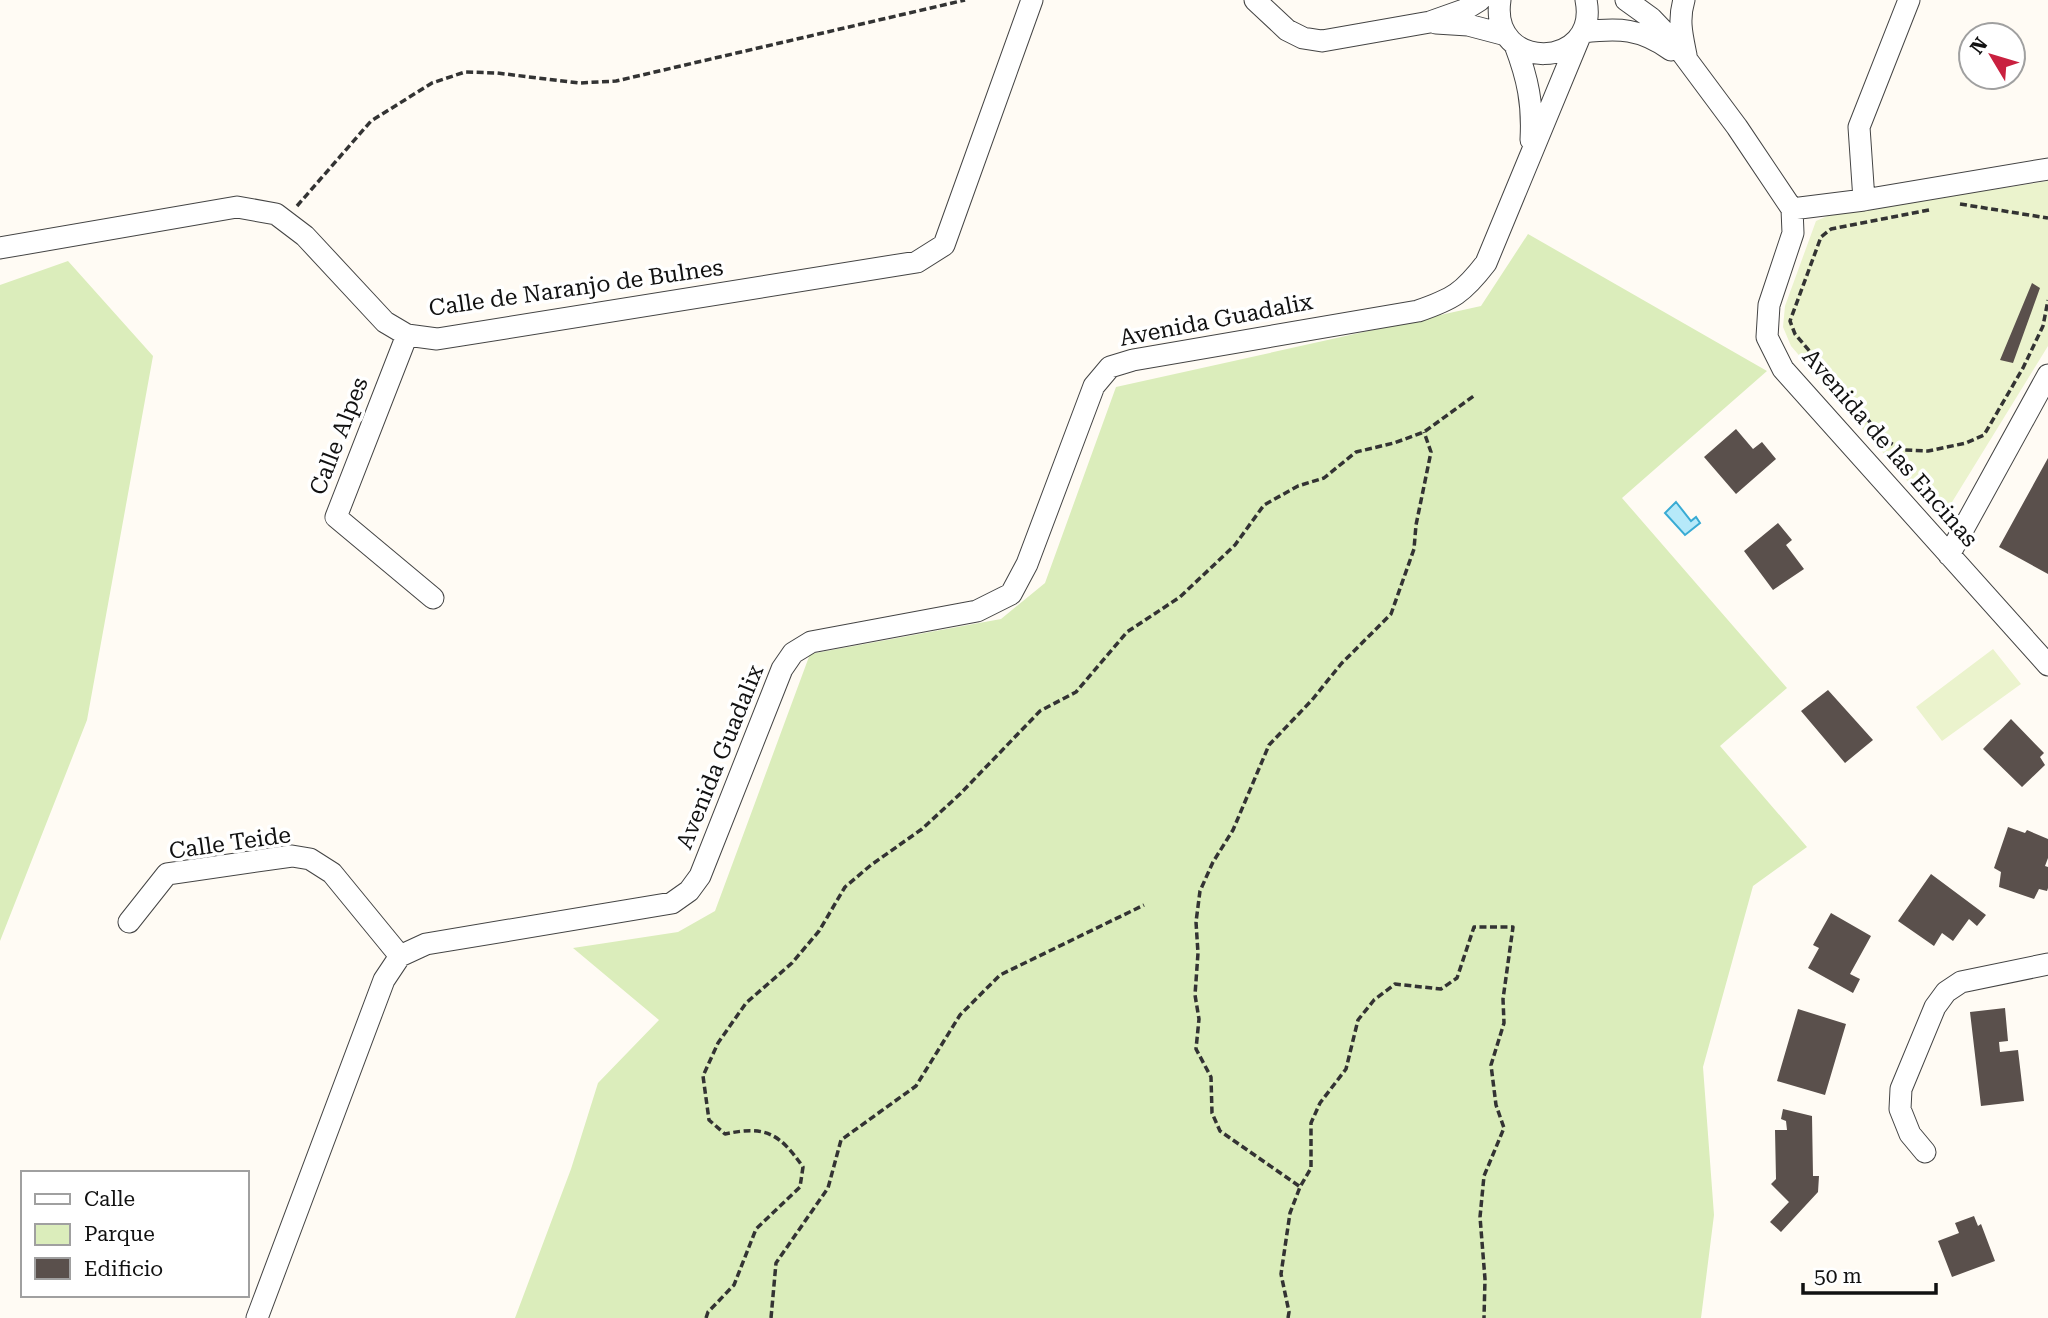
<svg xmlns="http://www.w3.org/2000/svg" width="2048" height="1318" font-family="'Roboto Serif',serif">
<rect width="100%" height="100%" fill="#fffbf4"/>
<path fill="#dbedbb" d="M1528 234 1767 371 1622 498 1787 688 1720 746 1807 847 1753 886 1703 1067 1714 1215 1701 1318H515L571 1169 598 1083 659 1020 573 948 678 932 715 911 810 654 1001 619 1045 583 1116 387 1481 306Z
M68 261 153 356 87 720 0 941V285Z"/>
<path fill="#ebf3cd" d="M2048 181V346L1941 520 1791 346 1783 327 1785 306 1816 221 1832 214Z
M1993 649 2021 684 1942 741 1916 707Z"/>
<path fill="#b6e9f9" stroke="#39abd4" stroke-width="2" d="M1676 502 1691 521 1696 517 1700 523 1685 535 1665 513Z"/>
<path fill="#5a504c" d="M2032 283 2040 288 2013 363 2000 360Z
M1736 429 1753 449 1762 442 1776 459 1736 494 1704 457Z
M2048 458V574L1999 547Z
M1778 523 1792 540 1786 545 1804 569 1773 590 1744 551Z
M1828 690 1873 740 1845 763 1801 711Z
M2011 719 2044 753 2040 757 2045 765 2022 787 1983 749Z
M2008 827 2025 833 2027 830 2048 839V858L2045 866 2048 867V888L2047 891 2039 889 2034 899 1999 887 2001 872 1994 868Z
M1931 874 1986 915 1977 926 1969 919 1953 941 1942 933 1934 946 1898 921Z
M1831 913 1871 936 1850 974 1860 979 1853 993 1808 968 1819 948 1813 945Z
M2005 1008 2008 1041 1999 1042 2000 1052 2018 1050 2024 1101 1981 1106 1970 1012Z
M1798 1009 1846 1024 1825 1095 1777 1081Z
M1783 1109 1812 1116 1813 1176H1819L1818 1192 1781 1232 1770 1222 1789 1202 1771 1184 1776 1179 1775 1130H1787L1786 1121 1781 1119Z
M1974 1216 1978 1226 1981 1224 1995 1261 1952 1277 1938 1241 1959 1233 1955 1223Z"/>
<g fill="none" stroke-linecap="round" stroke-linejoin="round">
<defs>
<path id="minor" d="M1255 0 1287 30 1303 38 1322 41 1430 22 1464 10 1480 0
M1500 0C1489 73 1600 70 1586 0
M1626 0 1651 18 1673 41 1737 127 1792 209 1793 233 1769 305 1767 337 1783 369 2048 665
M1684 0C1678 20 1682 35 1686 55
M1436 23 1468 25 1506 35
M1583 32C1619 28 1640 28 1671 50
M1515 45C1528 79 1533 104 1531 140
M1864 200 1859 127 1909 0
M1792 209 1864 200 2048 169
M0 248 237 207 276 214 305 236 385 322 407 335 437 339 917 262 944 245 1032 0
M407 335 336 517 433 598
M1949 555 2048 375
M129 922 167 874 292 856 310 859 332 873 400 956
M1925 1152 1910 1134 1900 1109 1901 1089 1935 1007 1946 992 1961 982 2048 964
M257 1318 384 980 400 956 426 944 672 903 689 891 700 876 782 669 793 653 811 642 977 611 1011 594 1027 564 1094 386 1110 367 1133 360 1418 311C1453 299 1463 293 1486 263L1580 36"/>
</defs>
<use href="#minor" stroke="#444" stroke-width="23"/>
<path stroke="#333" stroke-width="3.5" stroke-dasharray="7 3.5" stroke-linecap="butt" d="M1960 204 2048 218
M297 206 371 121 432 83 465 72 497 73 579 83 616 81 965 0
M1929 210 1831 229 1821 237 1790 321 1795 334 1885 440 1903 450 1928 451 1966 443 1984 435 2023 368 2043 326 2048 300
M1299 1186 1220 1131 1212 1113 1211 1077 1196 1049 1199 1019 1195 995 1198 953 1196 922 1200 891 1213 862 1233 830 1269 745 1312 700 1341 664 1391 614 1414 549 1416 525 1431 452 1424 432
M706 1318 708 1312 734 1285 756 1229 800 1187 803 1167C780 1134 766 1125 725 1134L709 1120 703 1076 718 1043 746 1003 792 963 819 931 845 887 871 865 922 829 960 794 1040 711 1076 692 1127 632 1180 597 1235 545 1264 505 1298 486 1324 478 1356 452 1394 443 1424 432 1475 395
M771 1318 776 1263 828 1188 841 1140 916 1086 960 1015 1000 975 1144 905
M1288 1318 1289 1312 1281 1274 1290 1213 1300 1187 1311 1168V1123L1320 1103 1346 1069 1358 1020 1374 1000 1395 984 1441 989 1457 978 1474 927H1513L1503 999 1504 1023 1491 1065 1496 1105 1504 1128 1484 1176 1480 1217 1485 1279 1484 1318"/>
<use href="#minor" stroke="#fff" stroke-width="21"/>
</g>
<g text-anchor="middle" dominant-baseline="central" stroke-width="7" stroke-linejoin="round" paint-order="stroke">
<g font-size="23" fill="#111" stroke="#fff">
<text transform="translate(576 288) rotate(-8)">Calle de Naranjo de Bulnes</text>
<text transform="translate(1216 320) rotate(-11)">Avenida Guadalix</text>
<text transform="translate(339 436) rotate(-69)">Calle Alpes</text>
<text transform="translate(1890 448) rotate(49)">Avenida de las Encinas</text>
<text transform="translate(720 757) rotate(-68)">Avenida Guadalix</text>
<text transform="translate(230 843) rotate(-8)">Calle Teide</text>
</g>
</g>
<rect x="21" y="1171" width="228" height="126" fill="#ffffff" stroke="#a0a0a0" stroke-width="2"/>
<rect x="35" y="1194" width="35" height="10" fill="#ffffff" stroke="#a0a0a0" stroke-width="2"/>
<text x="84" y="1206" font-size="21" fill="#111111">Calle</text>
<rect x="35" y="1224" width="35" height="21" fill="#dbedbb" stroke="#a0a0a0" stroke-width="2"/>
<text x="84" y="1241" font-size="21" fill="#111111">Parque</text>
<rect x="35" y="1258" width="35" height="21" fill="#5a504c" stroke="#a0a0a0" stroke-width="2"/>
<text x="84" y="1276" font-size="21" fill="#111111">Edificio</text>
<g transform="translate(1992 56) rotate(308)"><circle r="33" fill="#ffffff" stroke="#a0a0a0" stroke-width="2"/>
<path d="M0-5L12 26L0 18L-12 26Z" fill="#c9203f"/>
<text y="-10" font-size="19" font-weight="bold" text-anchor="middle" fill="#111111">N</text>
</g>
<path d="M1803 1283v10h133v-10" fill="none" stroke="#111111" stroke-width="3.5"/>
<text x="1814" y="1283" font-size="21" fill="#111111" stroke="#ffffff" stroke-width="5" paint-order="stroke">50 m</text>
</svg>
